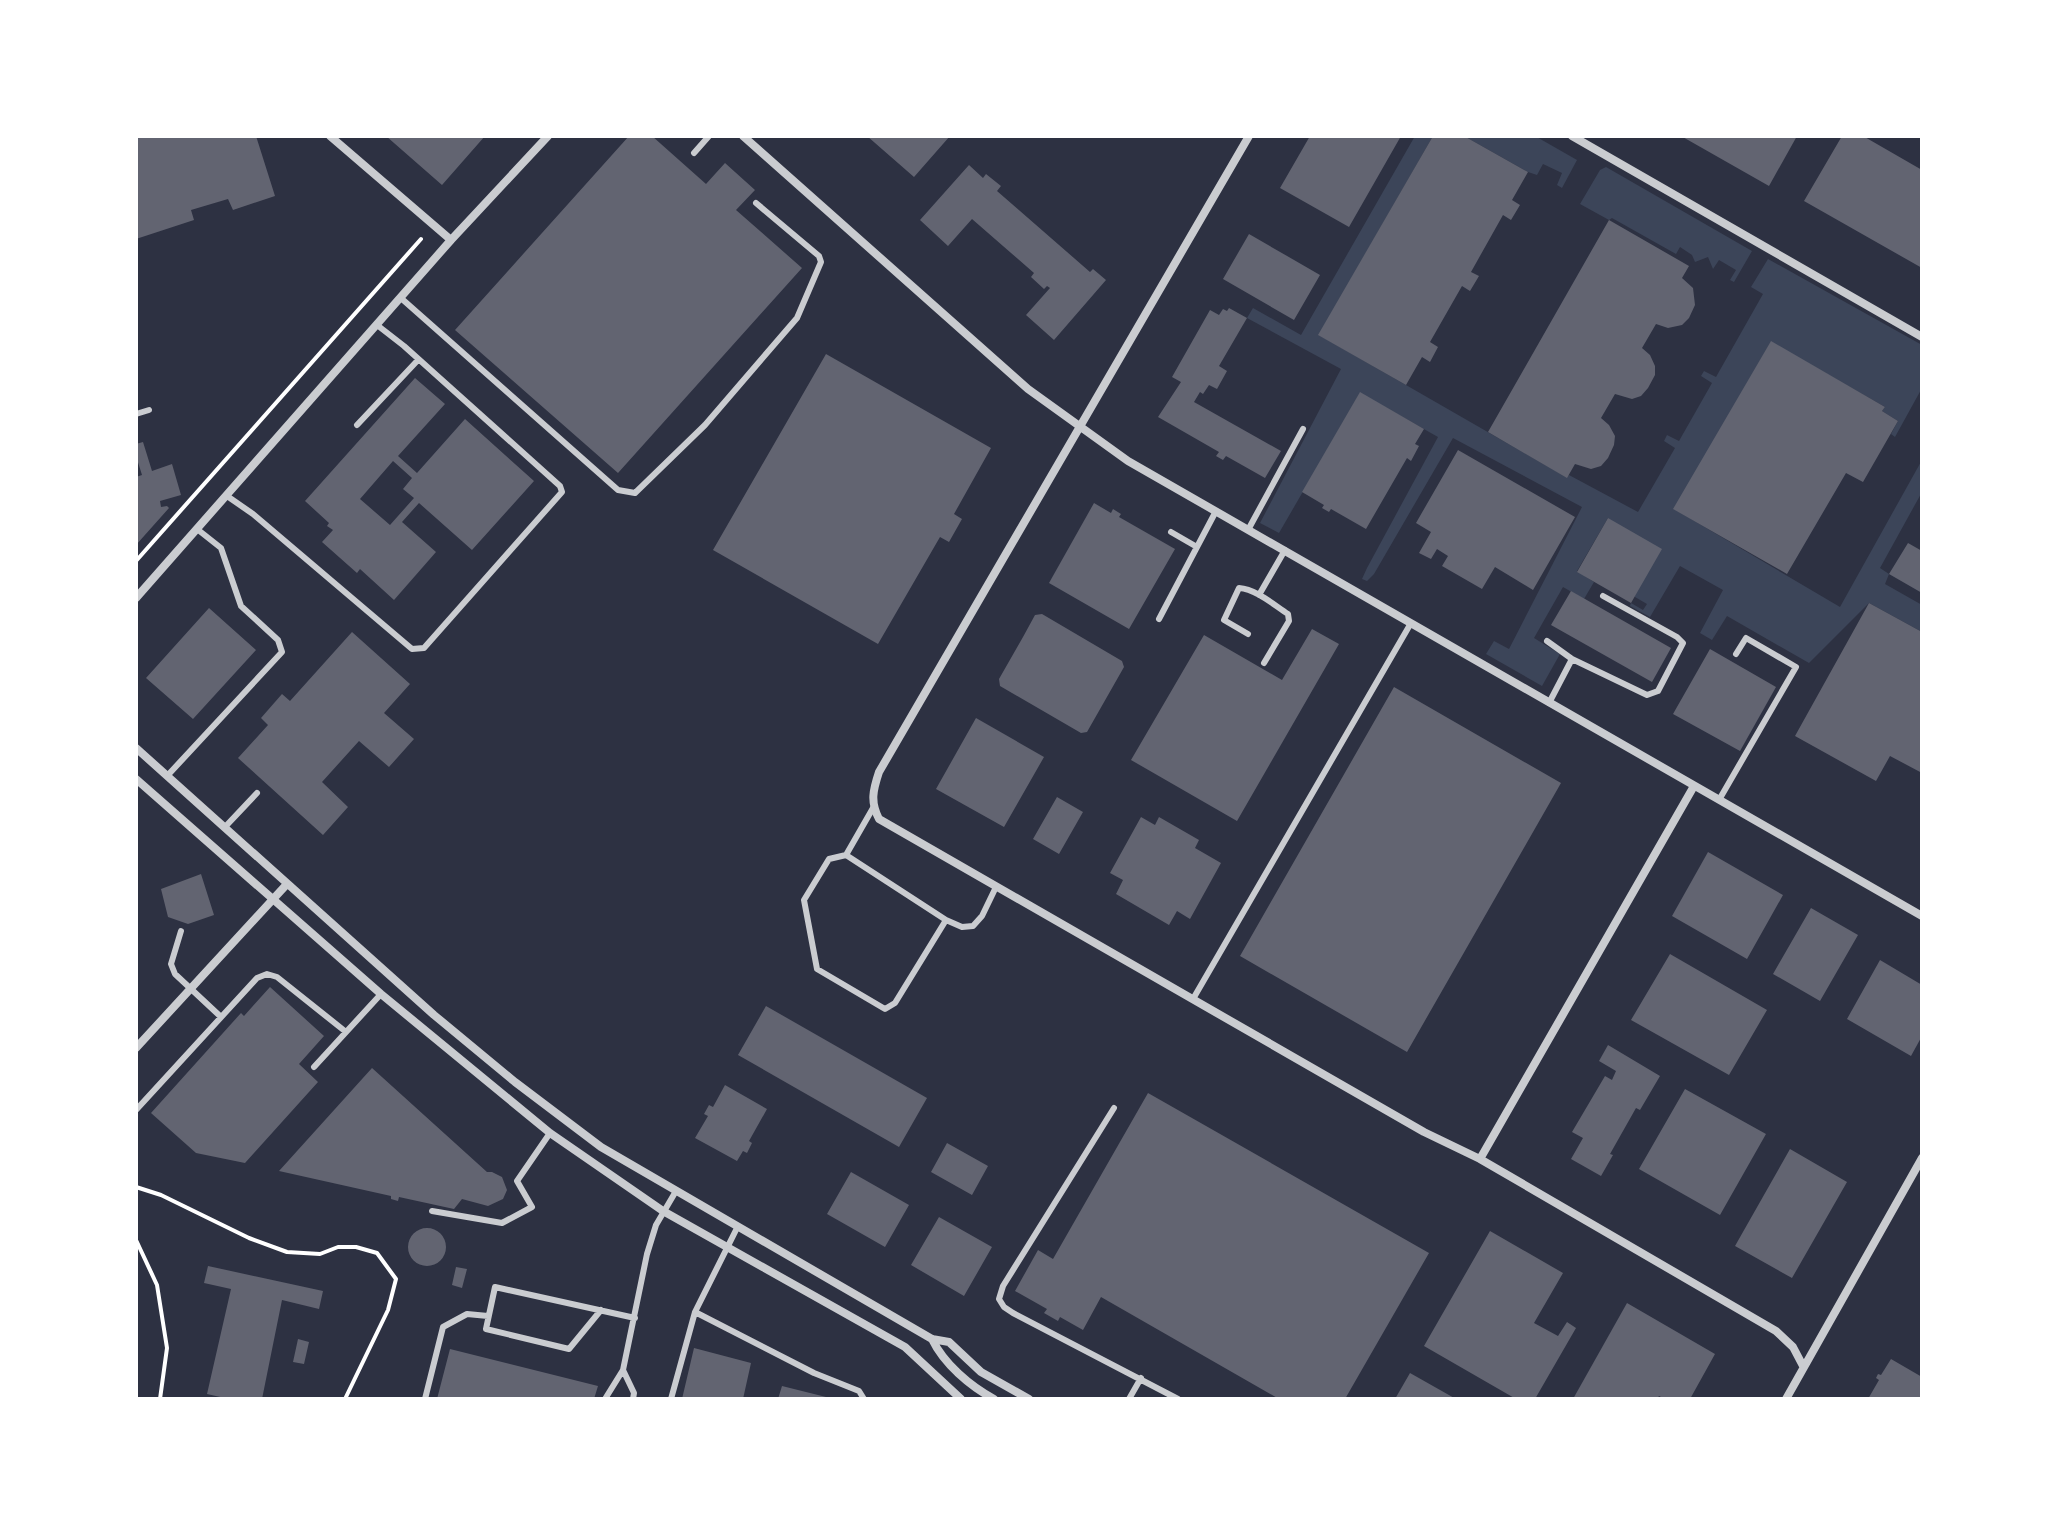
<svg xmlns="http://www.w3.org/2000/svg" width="2058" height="1535" font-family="'DM Sans',sans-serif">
<rect width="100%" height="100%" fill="#2d3142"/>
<path fill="#3c4559" d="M1415 136H1433L1319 335 1566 477 1569 475 1638 512 1675 448 1664 441 1667 435 1679 441 1712 383 1701 376 1704 371 1716 377 1763 294 1751 287 1768 259 1922 345V388L1895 437 1891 434 1898 421 1882 411 1885 407 1771 342 1674 509 1840 607 1922 460V492L1880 568 1889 574 1885 584 1922 605V632L1869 603 1809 663 1727 616 1712 640 1700 633 1723 590 1680 566 1650 617 1630 606 1631 603 1643 610 1647 604 1635 597 1608 518 1577 571 1594 582 1584 599 1563 587 1534 638 1560 654 1542 686 1486 654 1494 641 1509 649 1582 507 1453 438 1374 574 1367 581 1362 579 1367 568 1438 437 1360 393 1279 533 1260 523 1341 369 1247 318 1253 308 1301 335Z
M1464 136H1535L1577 160 1562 188 1557 185 1562 173 1543 164 1537 175 1528 172Z
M1606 167 1752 251 1734 282 1730 280 1736 270 1719 260 1713 269 1708 257 1695 262 1692 255 1680 247 1676 254 1612 218 1609 220 1580 204 1600 170Z"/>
<path fill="#626471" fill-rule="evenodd" d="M136 136H256L275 196 233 210 228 199 191 210 194 220 136 239Z
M386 136H485L442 185Z
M629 136H652L706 184 725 163 755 190 736 210 802 268 618 473 455 330Z
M867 136H950L914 177Z
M1310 136H1401L1349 227 1280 188Z
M1433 136H1464L1528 172 1512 200 1520 205 1511 220 1503 215 1471 272 1479 276 1470 291 1462 286 1430 342 1438 347 1430 362 1422 357 1406 385 1318 335Z
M1681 136H1797L1769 186Z
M1842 136H1863L1922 170V268L1804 201Z
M969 165 983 178 986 174 1001 186 997 191 1090 272 1093 269 1106 280 1054 340 1026 315 1050 288 1047 286 1044 289 1031 277 1034 273 972 219 948 246 920 220Z
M1609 220 1689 266 1682 278 1693 288 1695 305 1689 318 1682 325 1668 328 1656 324 1642 348 1650 355 1655 366V375L1648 388 1641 396 1632 399 1615 394 1601 418 1609 425 1615 436 1614 445 1608 458 1601 466 1591 469 1575 464 1567 478 1488 432Z
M1249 234 1320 275 1294 320 1223 279Z
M1229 308 1247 318 1219 366 1227 371 1217 389 1209 385 1203 394 1200 392 1194 402 1281 451 1265 478 1226 456 1223 460 1216 456 1219 452 1158 417 1181 382 1172 377 1210 310 1219 315 1223 309 1227 311Z
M1771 341 1885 407 1882 411 1898 421 1863 482 1846 473 1787 574 1673 509Z
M826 354 991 448 954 514 962 519 949 542 940 537 878 644 713 550Z
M415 378 445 404 398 456 417 473 465 419 534 481 472 550 419 503 402 522 436 552 394 600 360 569 357 573 322 542 333 530 327 526 329 523 305 501ZM393 461 412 478 403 489 414 498 390 525 360 499Z
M1360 392 1424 429 1415 444 1419 446 1411 461 1407 458 1366 529 1331 509 1329 512 1322 508 1324 505 1302 492Z
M143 442 152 471 172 464 181 495 160 501 161 507 167 506 169 508 136 545V477L142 475 136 456V444Z
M1458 450 1575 517 1533 590 1495 567 1482 589 1442 566 1448 556 1437 549 1431 559 1419 553 1431 532 1416 523Z
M1094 503 1111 513 1113 509 1121 514 1119 517 1175 549 1129 629 1049 583Z
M1608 518 1662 549 1631 603 1577 572Z
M1908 543 1922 551V593L1889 574Z
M1571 591 1671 648 1652 682 1551 625Z
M1869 603 1922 632V773L1890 756 1876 781 1795 736Z
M209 608 256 650 193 719 146 678Z
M1042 614 1122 661 1124 667 1087 732 1081 733 1000 686 999 679 1023 637 1035 615Z
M1312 629 1339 644 1237 821 1131 760 1204 635 1282 680Z
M352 632 410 684 384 713 414 739 389 767 359 741 322 782 348 807 323 835 238 758 268 725 261 718 282 694 290 701Z
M1710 649 1776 687 1740 751 1673 714Z
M1394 687 1561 783 1407 1052 1240 956Z
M976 718 1044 757 1004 827 936 789Z
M1057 797 1083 812 1059 854 1033 839Z
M1141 817 1155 825 1159 817 1199 840 1195 848 1221 863 1190 919 1177 911 1169 925 1116 894 1123 880 1110 873Z
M1708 852 1783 895 1747 959 1672 916Z
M201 874 214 915 188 924 168 917 161 889Z
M1811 908 1858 935 1820 1001 1773 974Z
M1670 954 1767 1010 1729 1075 1631 1020Z
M1880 960 1922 985V1036L1911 1056 1847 1019Z
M270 987 324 1036 299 1064 318 1082 245 1163 196 1153 151 1113 241 1013 244 1016Z
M766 1006 927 1098 899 1147 738 1055Z
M1608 1045 1660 1076 1640 1110 1636 1108 1610 1154 1613 1155 1601 1176 1571 1159 1583 1138 1572 1132 1605 1076 1612 1080 1616 1071 1599 1061Z
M372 1068 487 1172H492L502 1177 507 1190 503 1199 488 1206 462 1199 454 1209 399 1197 398 1201 391 1199V1196L279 1171Z
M725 1085 767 1109 749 1141 752 1143 747 1153 743 1151 737 1161 695 1138 708 1116 704 1114 709 1105 713 1107Z
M1685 1089 1766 1134 1720 1215 1639 1169Z
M1148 1093 1429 1253 1345 1399H1279L1101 1297 1083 1330 1060 1317 1058 1321 1044 1313 1047 1309 1015 1291 1038 1250 1053 1259Z
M947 1143 988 1166 972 1195 931 1172Z
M1790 1149 1847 1182 1792 1278 1735 1246Z
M851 1172 909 1205 885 1247 827 1214Z
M939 1217 992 1247 964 1296 911 1265Z
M408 1247a19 19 0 1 1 38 0a19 19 0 1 1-38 0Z
M1490 1231 1563 1273 1534 1323 1558 1336 1567 1322 1576 1328 1535 1399H1516L1424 1346Z
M208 1266 323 1291 319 1309 282 1300 262 1399H229L207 1394 231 1289 204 1283Z
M456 1267 467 1269 462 1288 452 1285Z
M1627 1303 1715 1354 1690 1399H1665L1659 1396 1657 1399H1573Z
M298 1339 309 1342 304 1364 293 1362Z
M694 1348 751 1363 743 1399H682Z
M450 1349 598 1386 594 1399H437Z
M1891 1359 1922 1377V1399H1868L1879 1380 1876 1378 1878 1374 1881 1375Z
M1410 1373 1456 1399H1395Z
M782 1386 830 1398 829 1399H778Z"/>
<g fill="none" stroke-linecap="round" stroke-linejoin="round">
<path stroke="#fff" stroke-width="4" d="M136 561 421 239
M136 1187 161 1195 249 1238 287 1252 320 1254 338 1247H356L377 1253 396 1279 388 1310 345 1399
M136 1240 157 1285 167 1348 160 1399"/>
<path stroke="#caccd0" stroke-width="6" d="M694 153 709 136
M402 299 618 490 635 493 705 425 797 318 821 262 819 256 756 203
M136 414 149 410
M357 425 418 360
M227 496 253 514 412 649 424 648 562 492 560 486 404 346 377 325
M1248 530 1303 429
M1171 532 1197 547
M1259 595 1285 550
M1159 619 1216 511
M1248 634 1224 620 1239 588C1256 589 1274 605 1288 614L1289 621 1264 663
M1547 641 1572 659 1647 695 1658 691 1683 643 1677 637 1603 596
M1549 703 1572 659
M168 775 282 652 278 640 241 606 221 548 197 529
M1719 800 1796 667 1746 638 1736 654
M873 808 846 855 829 859 804 900 817 969 885 1009 895 1003 946 920 962 927 973 926 982 916 996 887
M225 827 257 793
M846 855 946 920
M181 931 171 964 175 974 221 1017
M1193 999 1411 623
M314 1067 381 994
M1114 1108 1003 1286 999 1299 1004 1307 1013 1313 1178 1399
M136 1110 257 978 267 974 277 977 346 1032
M432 1211 502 1223 532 1207 517 1181 550 1133
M601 1310 569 1349 486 1329 495 1287 635 1318
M695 1312 814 1373 859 1391 864 1399
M425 1399 443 1327 467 1314 488 1316
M605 1399 623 1370
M633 1399 634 1393 623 1370 647 1254 656 1225 676 1191
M671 1399 695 1312 737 1228
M1129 1399 1141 1378"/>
<path stroke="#caccd0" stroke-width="8" d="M330 136 451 240
M743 136 1028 389 1128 461 1922 916
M1249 136 879 772C873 790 870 802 879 819L1424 1132 1480 1159 1776 1331 1793 1347 1803 1366
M1572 136 1922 337
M136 598 451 240 548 136
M136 748 434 1015 515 1082 601 1147 932 1339 949 1342 981 1372 1029 1399
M136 779 381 994 550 1133 663 1211 905 1347 961 1399
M136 1048 287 884
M1480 1159 1694 786
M932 1339C944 1364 970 1386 994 1399
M1786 1399 1922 1158"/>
</g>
<rect width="2058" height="1535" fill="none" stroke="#ffffff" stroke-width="276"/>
</svg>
